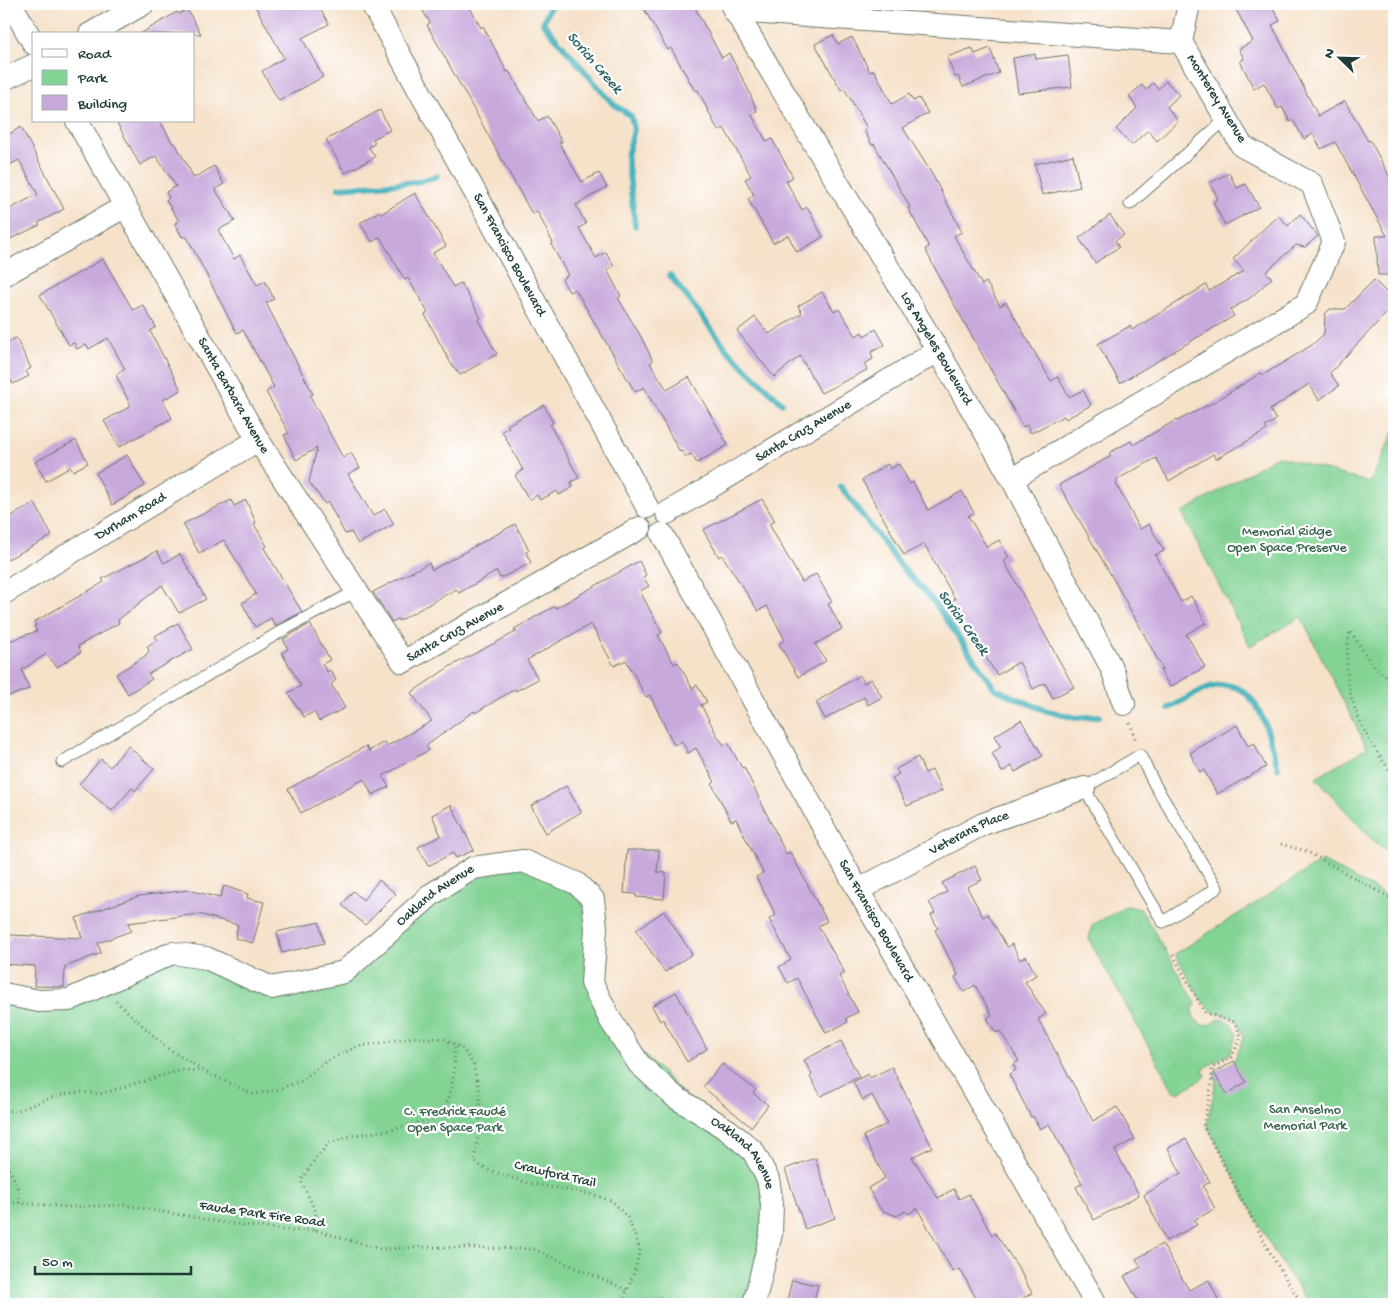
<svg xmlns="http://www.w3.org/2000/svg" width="1398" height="1308" font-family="'Gochi Hand',sans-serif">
<rect width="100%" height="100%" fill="#fff"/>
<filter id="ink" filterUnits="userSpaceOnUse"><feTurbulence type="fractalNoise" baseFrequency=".02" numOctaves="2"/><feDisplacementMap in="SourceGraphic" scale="10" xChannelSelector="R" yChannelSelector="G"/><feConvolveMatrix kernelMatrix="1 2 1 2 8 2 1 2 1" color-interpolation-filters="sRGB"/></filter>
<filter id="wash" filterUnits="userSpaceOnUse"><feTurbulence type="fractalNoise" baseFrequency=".0096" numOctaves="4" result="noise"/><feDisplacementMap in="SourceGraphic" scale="20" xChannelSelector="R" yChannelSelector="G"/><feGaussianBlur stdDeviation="1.12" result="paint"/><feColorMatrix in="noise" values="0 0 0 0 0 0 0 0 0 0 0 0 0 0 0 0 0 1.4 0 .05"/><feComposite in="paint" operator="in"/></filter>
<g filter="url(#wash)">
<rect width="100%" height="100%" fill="#f6e1c9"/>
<path fill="#82d394" stroke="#508864" d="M1394 431V854L1376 844 1316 778 1367 748 1301 617 1250 646 1182 513 1277 456 1370 483Z
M523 861 593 899 592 983 611 1021 768 1179 754 1304H4V994L39 1001 172 953 272 988 344 972 432 894Z
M1322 861 1394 900V1304H1310L1275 1254 1207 1125 1216 1081 1214 1073 1234 1061 1244 1037 1236 1019 1213 1012 1202 1001 1175 954Z
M1127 906 1141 909 1196 1003 1192 1011 1194 1018 1202 1025 1211 1024 1220 1019 1231 1023 1237 1034 1230 1053 1203 1069 1206 1076 1179 1093 1173 1090 1089 940 1092 925Z"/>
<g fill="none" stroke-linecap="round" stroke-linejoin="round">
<path stroke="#40b1ba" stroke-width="6" d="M551 4 543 23 613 104 631 116 634 130 627 156 635 226
M339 188 417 182 437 176
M670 275 729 352 782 403
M841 487 899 564 935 603 995 689 1044 710 1076 718 1099 716
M1169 708C1183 702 1199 689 1214 686 1259 676 1269 737 1278 768"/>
</g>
<g id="blocks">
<path fill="#c8a9dc" d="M254 4H317L329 24 302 38 323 77 279 101 262 71 284 58Z
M436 4H468L481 28 483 26 507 72 509 71 538 121 547 116 562 142 559 143 582 182 599 173 607 187 576 205 586 224 579 228 596 258 606 252 614 266 607 270 621 296 618 298 640 335 653 361 650 363 667 390 689 377 728 445 697 463 691 454 686 457 682 451 680 452 644 387 635 392 575 289 569 292 562 279 568 275 551 244 553 243 537 211 532 214 427 25 430 23 423 11Z
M641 4H693L722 58 729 53 749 91 757 111 751 114 767 142 772 139 793 177 786 181 802 210 807 207 823 237 797 252 788 235 773 243 748 199 754 195 745 179 751 176 724 128 718 131 698 90 695 91 671 48 668 50Z
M1233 4H1271L1280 21 1272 25 1318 116 1345 101 1368 141 1370 140 1394 185V275H1378L1376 236H1387L1335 142 1321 149 1313 134 1304 139 1293 120 1290 122 1282 107 1278 109 1264 83 1254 89 1240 61 1244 59 1239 49 1253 41Z
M187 9 201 34H140L177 12 179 14Z
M833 35 838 44 852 37 870 72 874 70 892 104 909 94 913 101 919 98 928 113 903 128 932 174 962 232 954 236 982 285 986 282 1000 306 1006 302 1051 381 1058 377 1069 397 1083 390 1091 405 1066 419 1064 416 1031 433 1027 425 1023 427 945 288 925 249 929 247 908 208 910 207 874 144 872 145 864 130 867 128 844 88 841 90 815 44Z
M972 48 975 54 990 48 999 73 963 87 958 76 955 77 947 57Z
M1035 54 1036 59 1068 55 1072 87 1018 93 1013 58Z
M1166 81 1179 95 1167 107 1178 121 1157 141 1148 130 1132 145 1116 129 1137 108 1129 96 1142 85 1146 90 1153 83 1158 89Z
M380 110 390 130 373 139 375 143 369 147 375 157 345 173 326 140Z
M116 121H160L173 144 175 143 194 178 214 166 224 184 215 189 235 221 218 230 234 259 240 255 257 285 265 281 274 299 266 303 313 394 310 396 343 458 351 453 360 468 348 474 373 516 385 509 394 524 358 544 351 532 345 534 328 502 325 504 309 482 317 448 296 460 284 435 289 433 266 392 274 387 243 330 237 333 235 330 187 237H182L175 223 179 221 166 200 169 198 166 192 176 186 156 156 140 165Z
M21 127 64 209 38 223 40 225 4 242V212L38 194 19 160 4 168V137Z
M1073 155 1080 187 1042 195 1035 164Z
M1229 173 1237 188 1246 184 1259 207 1225 225 1213 202 1218 199 1210 183Z
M415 193 446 246 433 253 453 287 461 283 481 318 478 320 497 354 460 375 450 362 425 315 428 313 408 278 405 280 380 237 372 242 360 223 380 211 381 214Z
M1300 214 1318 236 1305 247 1296 245 1266 272 1272 278 1250 298 1230 310 1234 316 1120 383 1098 344 1130 326 1132 330 1206 285 1209 291 1244 271 1233 259 1278 215 1288 226Z
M1110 215 1124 235 1115 241 1119 247 1095 263 1079 238Z
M103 259 133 310 143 305 156 327 150 331 181 390 163 400 172 418 119 447 104 421 131 406 116 375 125 369 108 338 89 349 86 344 77 349 74 343 69 345 40 295Z
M1374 280 1394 300V305L1330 373 1339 386 1319 400 1309 384 1270 410 1276 420 1265 427 1267 430 1216 459 1213 454 1169 481 1156 458 1116 480 1118 482 1116 484 1140 529 1149 524 1164 551 1155 555 1181 602 1191 596 1206 623 1186 634 1205 667 1170 687 1160 670 1163 669 1115 582 1059 485 1111 456 1109 453 1131 441 1133 445 1176 420 1177 421 1214 402 1261 373 1263 375 1312 345 1324 334 1325 314 1330 309H1345Z
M822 292 834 311 839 309 856 336 862 332 864 336 876 329 885 345 871 352 873 359 864 364 867 370 821 393 800 356 774 377 737 331 755 317 769 334 802 313 798 306Z
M16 338 31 368 26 371 29 376 13 384 10 379 4 382V344Z
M544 405 553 423 550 425 579 478 571 482 573 487 559 495 557 491 540 500 537 495 529 500 515 475 523 470 502 431 509 427 507 425Z
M76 440 88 463 73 471 71 467 46 481 35 462Z
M127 455 145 486 112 505 96 473Z
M888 464 890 469 899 464 910 484 913 482 928 510 962 491 974 513 968 516 987 547 999 540 1009 558 1004 561 1074 687 1053 698 1045 683 1033 689 1019 662 997 675 950 602 955 599 924 544 904 555 862 480Z
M762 499 775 521 769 524 802 582 816 574 832 602 828 604 842 629 815 644 826 661 798 677 779 644 785 640 767 606 758 611 722 555 719 557 703 530Z
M231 500 234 506 246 500 256 523 254 524 267 546 264 548 302 612 275 626 271 618 255 627 242 603 256 594 224 540 199 553 183 524Z
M35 503 52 536 4 561V520Z
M515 524 529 550 526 552 531 563 509 574 500 578 497 571 459 593 456 589 399 621 398 619 392 622 373 592 429 563 432 570Z
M157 551 164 563 180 554 206 599 179 613 162 585 118 620 119 623 78 646 81 652 57 667 46 654 22 670 29 689 4 698V643L37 631 34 626 36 625 34 622 104 582 102 579Z
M639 561 646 575 643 577 649 586 640 591 662 633 658 635 674 664 678 662 692 688 697 685 707 702 701 705 718 737 724 745 728 743 742 768 744 767 786 854 790 852 827 921 818 926 845 973 839 976 858 1012 846 1018 848 1022 826 1033 797 978 788 983 779 967 791 960 769 919 776 915 756 877 763 873 736 819 731 821 712 784 715 782 696 748 688 753 682 741 674 745 650 695 646 697 626 660 614 666 591 624 527 660 538 679 516 691 515 689 475 713 474 711 426 746 429 750 383 776 389 787 372 795 364 779 301 813 288 789 366 746 369 751 384 742 387 746 432 721 411 693 449 667 516 632 514 629 555 606 556 608Z
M178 623 193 649 148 674 152 679 128 694 116 674 145 656 149 651 147 646 158 640 155 636Z
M310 624 330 660 322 664 327 672 330 670 336 680 331 684 345 708 319 721 314 712 304 717 288 693 301 686 282 653 288 649 283 639Z
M860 675 864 683 871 679 882 697 868 705 864 697 825 719 816 702Z
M1021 720 1043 756 1015 772 1012 766 1002 772 992 753 1001 747 994 736Z
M1237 725 1248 746 1254 743 1266 767 1217 794 1204 770 1200 772 1190 753Z
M128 746 154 769 135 791 132 788 112 811 79 784 101 759 110 767Z
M918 757 925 773 932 770 942 791 907 806 892 778 899 774 896 769Z
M566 786 581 812 546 833 531 806Z
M451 805 474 850 456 858 453 853 428 866 418 847 441 836 432 815Z
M627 850H659L657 872 666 873 664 899 636 897V894L624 893Z
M975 866 982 880 967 887 983 917 988 914 1007 947 1012 944 1020 960 1026 956 1036 975 1025 982 1046 1014 1038 1019 1093 1121 1117 1107 1135 1139 1115 1150 1139 1195 1094 1220 1076 1187 1082 1183 1049 1124 1040 1129 1033 1116 1031 1117 1009 1074 1016 1070 1013 1064 1019 1061 1000 1031 996 1033 987 1018 992 1015 975 985 964 992 955 977 958 975 935 930 938 928 931 915 935 913 929 902 947 892 942 883Z
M379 880 396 894 365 925 342 905 353 891 363 900Z
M224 886 248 894 247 898 264 902 253 943 235 938 238 925 199 914 128 923 131 931 98 943 101 953 65 967 64 987 34 986 35 966 4 964V941H10V935L82 938 76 918 139 896 189 890 220 898Z
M664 911 692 954 665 972 636 930Z
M319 922 324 943 282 953 277 932Z
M676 992 707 1049 687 1062 663 1019 660 1021 652 1006Z
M841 1041 859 1077 821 1096 810 1077 812 1075 804 1060Z
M1234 1061 1246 1082 1227 1094 1214 1073Z
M722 1064 756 1090 753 1093 768 1105 751 1127 703 1087Z
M892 1067 932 1147 912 1157 938 1198 954 1189 959 1199 969 1194 992 1235 995 1233 1018 1267 1032 1293 1022 1299 1024 1304H979L962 1272 959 1269 953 1272 917 1208 908 1214 905 1211 897 1216 881 1210 868 1188 885 1178 863 1136 887 1124 872 1095 863 1100 853 1082 868 1074 870 1078Z
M1186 1139 1210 1182 1203 1186 1215 1209 1194 1220 1197 1225 1166 1241 1144 1195 1181 1173 1168 1148Z
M815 1158 835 1218 805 1229 785 1169Z
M1162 1244 1189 1290 1209 1280 1220 1304H1140L1124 1276 1141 1267 1136 1259Z
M792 1280 818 1285 813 1304H786Z"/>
</g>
</g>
<g filter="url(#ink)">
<use href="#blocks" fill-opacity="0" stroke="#6a7668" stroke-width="1"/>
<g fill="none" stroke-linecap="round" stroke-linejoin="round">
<defs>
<path id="service" d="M1130 204 1226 119
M1140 755 1155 785 1217 888 1163 922 1084 788Z
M62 762 285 629 356 591"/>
<g id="minor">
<path d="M11 4 34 44"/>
<path id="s1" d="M372 4 647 507"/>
<path id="s2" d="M731 4 938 351 1012 479 1112 669 1124 704"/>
<path d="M734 11 1181 42"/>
<path d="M90 34 143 4"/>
<path d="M1181 42 1189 4"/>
<path d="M4 79 34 65"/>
<path id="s3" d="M77 121 258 440 403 662 640 528"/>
<path d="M4 275 124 207"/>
<path d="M1012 479 1306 304 1334 242 1312 184 1242 146 1181 42"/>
<path id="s4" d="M667 513 938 351"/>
<path id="s5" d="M662 534 858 890 1096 1304"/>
<path id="s6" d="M4 593 258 440"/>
<path id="s7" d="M858 890 983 824 1084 788"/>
<path id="s8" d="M4 994 39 1001 69 1000 172 953 206 958 272 988 344 972 432 894 473 868 523 861 576 883 593 899 596 928 592 983 611 1021 639 1064 675 1097 728 1130 753 1151 768 1179 772 1204 771 1234 754 1304"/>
</g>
</defs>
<use href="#service" stroke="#6a7668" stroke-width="13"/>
<use href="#minor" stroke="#6a7668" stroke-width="24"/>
<path stroke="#6a7668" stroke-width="3" stroke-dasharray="1 4" stroke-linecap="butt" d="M1394 681C1372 671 1364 650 1350 631 1339 689 1359 730 1394 776
M1130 723 1136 741
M1281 844 1306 851 1394 900
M1173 955 1205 1013 1234 1022 1241 1036 1232 1057 1212 1068V1082L1203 1126 1273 1258 1302 1304
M116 1001 167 1048 202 1070
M4 1111H16L58 1095 81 1092 100 1094 181 1070 204 1071 253 1094 276 1090 301 1081 325 1062 356 1047 414 1037 446 1039 463 1049 473 1064 480 1093V1124L474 1161 483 1168 527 1183 590 1194 612 1201 628 1218 640 1249 636 1267 622 1304
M4 1160C11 1174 21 1187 19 1203
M4 1202 69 1207 124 1205 226 1223 292 1231 315 1230 380 1249 428 1247 533 1249 627 1290
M315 1230 316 1212 301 1181 313 1162 329 1143 354 1135 391 1130 439 1117C455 1094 454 1071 455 1044"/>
<use href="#service" stroke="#fff" stroke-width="11"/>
<use href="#minor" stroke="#fff" stroke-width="22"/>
</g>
</g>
<g text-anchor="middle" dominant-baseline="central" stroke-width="4.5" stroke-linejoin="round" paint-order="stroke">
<g font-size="14" fill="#1f3d34" stroke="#fff">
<text transform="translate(1216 99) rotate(58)">Monterey Avenue</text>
<text stroke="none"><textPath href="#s1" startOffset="286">San Francisco Boulevard</textPath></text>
<text stroke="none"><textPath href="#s2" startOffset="401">Los Angeles Boulevard</textPath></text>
<text stroke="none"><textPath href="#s3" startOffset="316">Santa Barbara Avenue</textPath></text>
<text stroke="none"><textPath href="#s4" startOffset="159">Santa Cruz Avenue</textPath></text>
<text stroke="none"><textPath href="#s6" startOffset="148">Durham Road</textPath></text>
<text stroke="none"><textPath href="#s3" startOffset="692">Santa Cruz Avenue</textPath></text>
<text stroke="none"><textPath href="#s7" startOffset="125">Veterans Place</textPath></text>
<text stroke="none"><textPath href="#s8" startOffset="479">Oakland Avenue</textPath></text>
<text stroke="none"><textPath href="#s5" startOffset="442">San Francisco Boulevard</textPath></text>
<text stroke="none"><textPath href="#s8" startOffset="974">Oakland Avenue</textPath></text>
<text transform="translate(555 1175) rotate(13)">Crawford Trail</text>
<text transform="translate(262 1215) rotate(8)">Faude Park Fire Road</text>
</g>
<g font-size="14" fill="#38624c" stroke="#fff">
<text x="1287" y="532">Memorial Ridge<tspan x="1287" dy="16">Open Space Preserve</tspan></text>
<text x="1305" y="1110">San Anselmo<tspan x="1305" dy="16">Memorial Park</tspan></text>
<text x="455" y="1112">C. Fredrick Faudé<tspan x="455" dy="16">Open Space Park</tspan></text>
</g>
<g font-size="15" font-style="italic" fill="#2b6663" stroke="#fff">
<text transform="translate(594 63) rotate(49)">Sorich Creek</text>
<text transform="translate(963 623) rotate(54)">Sorich Creek</text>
</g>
</g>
<rect width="1398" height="1308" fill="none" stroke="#fff" stroke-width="20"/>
<rect x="32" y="32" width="162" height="90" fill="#ffffff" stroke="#a5b1ae"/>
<rect x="42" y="49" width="25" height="8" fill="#ffffff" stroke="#a5b1ae"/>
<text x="78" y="58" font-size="15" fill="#1f3d34">Road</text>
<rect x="42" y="70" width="25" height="15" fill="#82d394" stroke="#a5b1ae"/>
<text x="78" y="82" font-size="15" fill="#1f3d34">Park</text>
<rect x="42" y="95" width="25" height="15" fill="#c8a9dc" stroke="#a5b1ae"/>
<text x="78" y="108" font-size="15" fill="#1f3d34">Building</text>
<g transform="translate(1340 58) rotate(293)" stroke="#ffffff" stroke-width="4" paint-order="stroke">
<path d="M0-4L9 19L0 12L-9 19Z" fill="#1f3d34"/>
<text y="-8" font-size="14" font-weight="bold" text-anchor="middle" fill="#1f3d34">N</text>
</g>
<path d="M35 1266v8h156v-8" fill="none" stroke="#1f3d34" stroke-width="2.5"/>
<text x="42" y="1266" font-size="15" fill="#1f3d34" stroke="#ffffff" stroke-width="4" paint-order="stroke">50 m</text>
</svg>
